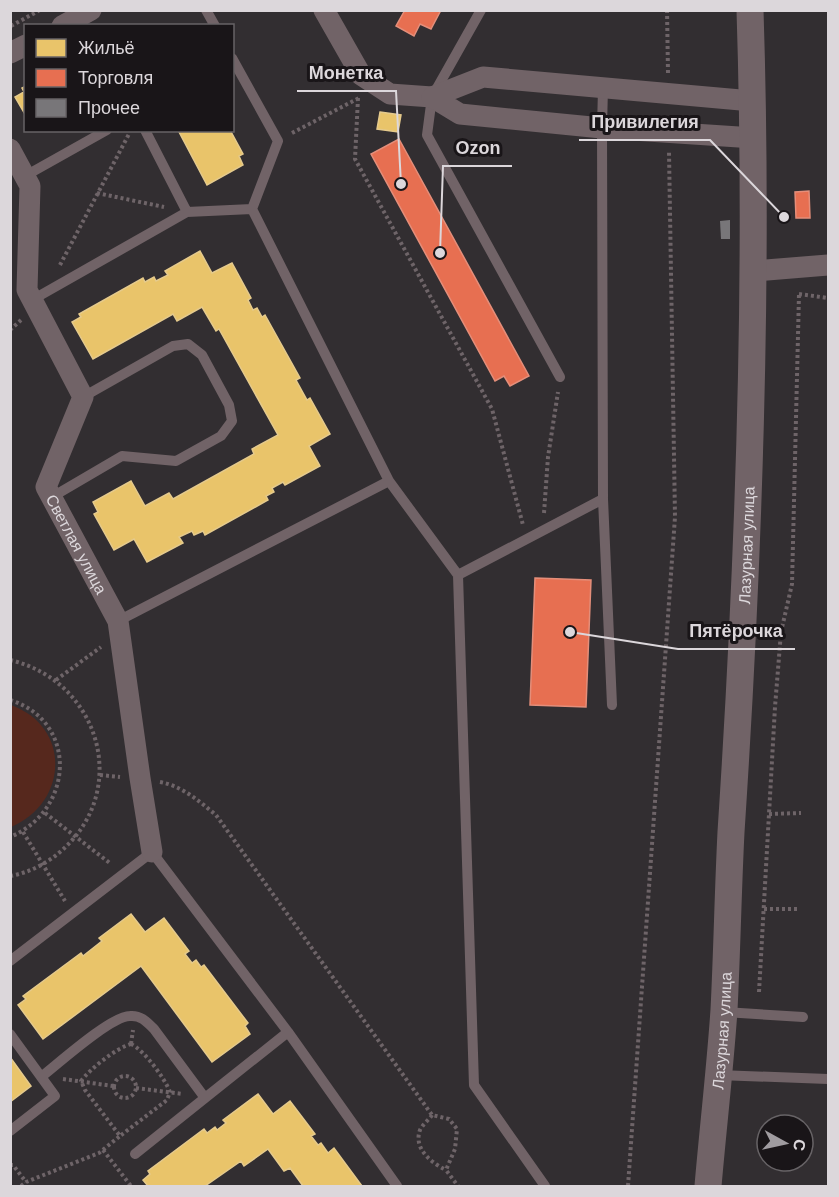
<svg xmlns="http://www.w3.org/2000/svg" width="839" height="1197" font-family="Helvetica,sans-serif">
<rect width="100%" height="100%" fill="#322e31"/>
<path fill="#56281d" d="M11 705C72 727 68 803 11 827Z"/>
<path fill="#e9c46a" stroke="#e5ca8c" stroke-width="1.5" d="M26 86V116L15 97 24 92 22 88Z
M380 112 401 115 398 132 377 129Z
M178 130H230L243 154 239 156 243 165 207 185Z
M200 251 212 273 232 263 251 298 248 300 253 310 257 308 262 317 265 315 300 378 296 380 307 400 310 398 330 434 309 446 320 466 285 485 283 482 272 488 274 492 266 496 268 500 205 535 203 531 194 535 192 531 179 537 183 543 147 562 134 539 114 550 94 514 98 512 93 502 131 481 145 506 169 493 173 499 254 454 252 449 278 435 219 329 216 331 202 307 177 321 173 314 93 359 72 322 81 317 79 314 143 278 145 282 154 277 156 281 168 275 165 271Z
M131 914 145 932 164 918 189 951 185 954 192 963 196 960 201 967 204 965 248 1023 245 1026 250 1034 212 1062 141 966 43 1039 18 1005 26 999 23 996 81 953 83 956 102 941 99 938Z
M10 1057 31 1086 10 1102Z
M258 1094 273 1114 290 1101 315 1134 311 1136 318 1145 321 1143 328 1153 334 1148 362 1186H303L290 1168 284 1171 268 1149 244 1166 241 1161 205 1186H148L143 1180 150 1174 148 1171 204 1129 207 1133 215 1127 217 1130 226 1123 223 1120Z"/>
<path fill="#e76f51" stroke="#e48e7a" stroke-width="1.5" d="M405 10H441L431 29 420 24 414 36 396 26Z
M399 139 529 376 510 386 504 376 495 381 371 154Z
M809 191 810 218H796L795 192Z
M535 578 591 580 586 707 530 705Z"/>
<path fill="#787679" d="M730 220V239H721L720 221Z"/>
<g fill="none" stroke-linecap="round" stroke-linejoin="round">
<path stroke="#6e6468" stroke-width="4" stroke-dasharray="3 3" stroke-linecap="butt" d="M667 10 668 73
M11 26 40 10
M358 98 355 159 492 409 523 525
M292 133 359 98
M97 193 164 207
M60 265 129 134
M799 294 828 298
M10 330 21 320
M544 513 548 457 558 392
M10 660C100 681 132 791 60 852 46 864 28 873 10 876
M56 680 101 647
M10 700C78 721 75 810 10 837
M100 775 120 777
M160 782C182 786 199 801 216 815L432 1115 449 1119 457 1129 455 1149 446 1170 458 1186
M45 813 111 864
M769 814 801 813
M23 832 65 901
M764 909H798
M759 992 775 707 781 632 792 584 799 294
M131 1044C145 1051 165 1079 170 1092L167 1100 120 1136 85 1090 81 1081C90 1069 116 1048 131 1044Z
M131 1044 133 1030
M114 1087a11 11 0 1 1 22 0a11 11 0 1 1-22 0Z
M63 1079 113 1086
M136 1088 183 1094
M432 1115C429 1120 422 1125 420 1130 413 1149 432 1163 446 1170
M103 1150 131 1186
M10 1165H13L26 1182
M21 1186 26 1182 99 1153 120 1136
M628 1186 675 517 669 152"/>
<path stroke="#716367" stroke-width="10" d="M206 10 215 26
M481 10 432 97 427 135 560 377
M232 58 278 141 252 209 389 481 458 575 603 499
M603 88 602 128 603 499 612 705
M145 130 187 212 252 209
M25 176 107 130
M32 300 187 212
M52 497 122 456 176 461 221 436 232 421 229 405 202 355 188 344 173 346 83 397
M458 575 474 1085 545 1186
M118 621 389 481
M10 961 152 852 288 1032 397 1186
M724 1012 803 1017
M10 1034 55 1096 10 1131
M718 1075 828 1079
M41 1077C59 1063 111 1016 130 1016 141 1015 147 1022 154 1029L205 1098 288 1032
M135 1154 205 1098"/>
<g stroke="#716367" stroke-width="21">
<path d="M324 10 361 75 390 94 432 97"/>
<path d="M62 26 91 10"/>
<path d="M10 53 26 45"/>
<path d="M752 101 483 77 432 97 460 114 602 128 754 138"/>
<path id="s1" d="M10 149 30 186 27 290 83 397 46 487 118 621 140 778 152 852"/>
<path d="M754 271 828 265"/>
</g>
<path stroke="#716367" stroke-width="27" id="s2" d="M708 1186C713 1128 720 1069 724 1010 727 951 728 891 731 832 749 559 759 285 750 10"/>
</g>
<g text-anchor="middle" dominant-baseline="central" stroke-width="6" stroke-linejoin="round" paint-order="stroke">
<g font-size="16" fill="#dcd7db" stroke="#191518">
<text stroke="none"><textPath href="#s1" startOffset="429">Светлая улица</textPath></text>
<text stroke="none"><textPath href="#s2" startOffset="642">Лазурная улица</textPath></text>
<text stroke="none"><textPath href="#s2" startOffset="156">Лазурная улица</textPath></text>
</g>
</g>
<path fill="none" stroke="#dcd7db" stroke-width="2" d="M401 184L396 91H297M784 217L710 140H579M440 253L443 166H512M570 632L678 649H795"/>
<g fill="#dcd7db" stroke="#191518" stroke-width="2">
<circle cx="401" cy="184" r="6"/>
<circle cx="784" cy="217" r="6"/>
<circle cx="440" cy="253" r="6"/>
<circle cx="570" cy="632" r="6"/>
</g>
<g font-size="18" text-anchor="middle" font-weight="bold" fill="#dcd7db" stroke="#191518" stroke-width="6" stroke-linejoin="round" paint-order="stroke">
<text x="346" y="79">Монетка</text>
<text x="645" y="128">Привилегия</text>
<text x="478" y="154">Ozon</text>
<text x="736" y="637">Пятёрочка</text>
</g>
<rect width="839" height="1197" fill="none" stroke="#dcd7db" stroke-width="24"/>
<rect x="24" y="24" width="210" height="108" fill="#191518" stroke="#676366" stroke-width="1.5"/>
<rect x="36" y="39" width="30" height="18" fill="#e9c46a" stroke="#676366" stroke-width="1.5"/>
<text x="78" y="54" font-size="18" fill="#dcd7db">Жильё</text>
<rect x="36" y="69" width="30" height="18" fill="#e76f51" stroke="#676366" stroke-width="1.5"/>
<text x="78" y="84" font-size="18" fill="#dcd7db">Торговля</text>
<rect x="36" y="99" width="30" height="18" fill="#787679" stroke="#676366" stroke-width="1.5"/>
<text x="78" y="114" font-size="18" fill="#dcd7db">Прочее</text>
<g transform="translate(785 1143) rotate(98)"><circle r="28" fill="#191518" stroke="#676366" stroke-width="1.5"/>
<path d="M0-4.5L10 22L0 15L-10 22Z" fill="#a09ca0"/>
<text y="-9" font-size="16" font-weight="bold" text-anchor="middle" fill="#dcd7db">С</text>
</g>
</svg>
